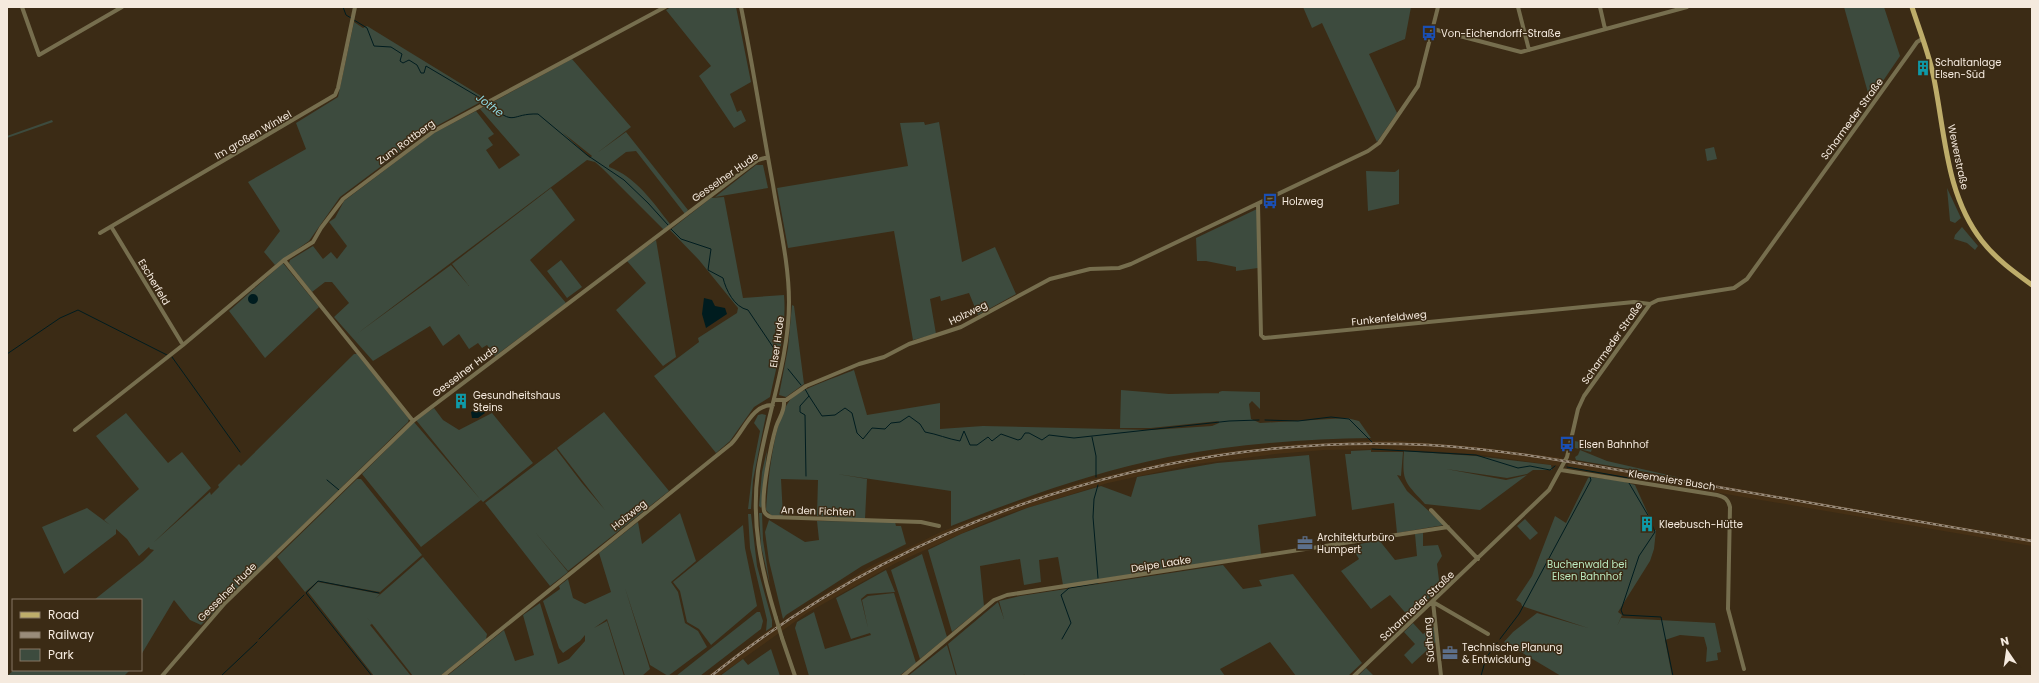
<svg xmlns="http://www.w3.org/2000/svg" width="2039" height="683" font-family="Poppins,sans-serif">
<rect width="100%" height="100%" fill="#3b2b15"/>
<path fill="#463015" d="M1361 441H1401L1470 446 1562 458 1559 466 1475 454 1426 451 1382 449 1324 450 1275 454 1190 465 1108 483 1001 516 896 563 807 613 719 676H707L766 632 831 590 873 565 943 531 1019 502 1085 481 1170 461 1224 452 1299 444Z
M1570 460 2032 539V546L1567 467Z"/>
<path fill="#3d4b3e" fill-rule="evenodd" d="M671 7H736L751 82 730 94 737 112 741 110 746 121 734 128 699 76 711 66 666 10Z
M1303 7H1411L1405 39 1369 54 1397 113 1377 142 1322 23 1312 28Z
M1844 7H1884L1900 56 1870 100Z
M354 22 363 28 367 26 486 99 431 129 340 197 309 241 275 265 264 252 280 231 248 182 306 149 296 123 338 97Z
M572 59 631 127 597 153 626 132 688 210 685 214 636 151 626 152 609 165V167C636 177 653 202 670 224L664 230 603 169 595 162 587 160 358 333 451 265 469 286 452 264 551 188 575 220 530 260 566 303 495 356 487 345 482 348 478 343 469 349 459 334 443 346 430 326 373 361 334 317 349 303 332 282H325L312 292 289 263 290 260 313 246 323 259 331 252 337 259 347 246 329 222 335 218 344 201 434 133 476 111 494 134 488 138 493 145 486 150 499 169 520 155 480 109ZM562 132 592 156 590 158Z
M52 120 53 122 7 138V136Z
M924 122 925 125 939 122 962 262 995 247 1016 294 978 315 969 293 941 301 940 296 930 299 936 334 913 340 894 231 788 248 777 188 908 166 900 123Z
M1714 147 1717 159 1707 161 1705 149Z
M756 165H763L768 188 715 197Z
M1399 169V204L1368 211 1366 171 1395 172Z
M1947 188 1961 218 1955 223 1950 221Z
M724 197 743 298 784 295C787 330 777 364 770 397L754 407 730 441 716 453 654 376 699 342 698 338 737 313 738 308 699 260 670 230 711 198Z
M1257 209 1258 268 1236 271V267L1206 261H1197L1196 238Z
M1962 227 1978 246 1975 250 1967 243 1954 239 1955 235Z
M656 240 676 357 663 366 616 310 646 283 627 261Z
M561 260 582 287 567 298 547 271Z
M283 263 319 307 265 358 229 311Z
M792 305 794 306 804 384 786 397 779 395 788 348Z
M354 354H357L409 419 408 422 201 625 190 620 174 600 141 655V600H94L143 561 154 550 150 549 149 547 139 556 127 539 116 529V534L64 574 42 527 87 508 110 525 104 520 139 489 96 436 126 413 168 463 182 452 211 488 153 543 210 492 211 495 219 487 218 485 239 464 241 466Z
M854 370 867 415 940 403V429L983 426 1151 430 1212 426 1219 423V392L1222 391 1260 392V409L1252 401 1249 404 1251 419 1260 423 1347 418 1359 421 1371 438C1303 439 1235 444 1168 457 1094 472 1021 498 951 526V491L837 474 867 479 865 519 817 516 818 480 781 479 783 516H772L766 510C768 482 773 422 790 400 799 389 840 376 854 370Z
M1121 390 1169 394 1219 393V421L1151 428H1120Z
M434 408 443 420 459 430 492 413 533 463 483 502 481 500 421 547 362 474 414 422 480 499 416 420Z
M604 412 669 491 568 571 535 532 568 572 550 586 485 503 556 449 582 483 554 506 582 483 605 510 557 448Z
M762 414 766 415 753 480 751 509H748L753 467 760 431 754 423 758 415Z
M1575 441 1593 445 1591 452 1575 448Z
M767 450 762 506 761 508 759 506 762 472Z
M1371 450V452H1403L1401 476 1397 475 1407 491 1444 525 1397 533 1394 503 1352 510 1345 454H1351V451Z
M1580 450 1607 461 1681 478 1576 460 1575 457 1578 455Z
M1404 451 1476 456 1551 465 1552 470H1533L1527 474 1507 478 1446 469 1430 462 1446 469 1506 480 1527 475 1480 510 1425 504C1404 481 1402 482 1404 451Z
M1309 455 1316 516 1258 525 1261 554 1063 585 1058 557 1039 560 1041 582 1024 585 1020 559 980 566 984 606 952 632 928 550 961 534 1027 508 1101 486 1131 497 1137 477 1217 463Z
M1590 477 1622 481 1635 485 1649 516 1647 517 1648 520 1641 521 1643 527 1650 525 1653 531 1656 530 1654 549 1650 561 1618 612 1622 615 1617 626 1621 618 1715 623 1721 652 1717 653 1718 660 1706 662 1707 648 1704 637 1680 635 1665 640 1672 676H1561L1504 642 1513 632 1537 613 1588 628 1522 606 1521 603 1516 600 1532 576 1555 516 1566 523 1588 478Z
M357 479H361L422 555 380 592 318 581 305 592 277 557Z
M680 513 696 561 671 582 678 592 685 623 698 631 707 647 668 676 650 665 625 588 650 669 642 676H625L607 619 594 628 607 621 624 676H447L504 630 515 661 534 655 523 615 540 603 558 664 569 659 585 641V635L580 641 563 653 559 648 543 601 560 589 559 586 568 579 573 598 585 604 611 592 599 553 638 522 642 544Z
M759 513H762L763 540 770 585 761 546Z
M748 514H751L757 566 772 620V627L766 631 767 620 750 548Z
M1525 519 1538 533 1530 540 1517 526Z
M769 520 805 542 819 540 817 521 895 522 896 526H901L906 544 862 566 786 615 783 619 769 561 765 532Z
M743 525 745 548 757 606 711 645 699 629 687 622 680 591 673 582Z
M1423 533V546L1438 545 1442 556 1437 564 1440 588 1409 617 1390 595 1371 609 1341 571 1359 559 1351 546 1379 540 1395 560 1417 556 1415 534Z
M922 554 947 637 920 659 891 570Z
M423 557 487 634 486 639 440 676H413L365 615 372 624 370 625 411 676H374L308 592 318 582 380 594 375 599Z
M1223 565 1243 589 1262 586 1259 580 1293 574 1362 663 1348 676H1296L1270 642 1220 669 1225 676H1023L1025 674 1022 676H957L948 644 998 602 1004 619 999 601 1020 596Z
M886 570 895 592 867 594 861 599 868 628 862 600 868 596 894 593 916 663 899 676H809L795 628 797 622 814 612 825 649 871 635 870 633 851 639 836 598Z
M757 612H760L763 621 761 629 700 676H676Z
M1413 623 1423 634 1431 628 1434 627 1436 642 1412 664 1404 655 1415 644 1404 632Z
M947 645 956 676H908Z
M771 649 780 676H720L743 659 748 665Z
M1366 668 1374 676H1358Z
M14 670H130L124 676H7Z"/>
<path fill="#001c1f" d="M248 299a5 5 0 1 1 10 0a5 5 0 1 1-10 0Z
M704 298 712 300 715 306 725 308 727 314 706 328 702 314Z
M481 407 485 410V413L478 418H472L471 412Z"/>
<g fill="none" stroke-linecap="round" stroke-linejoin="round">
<path stroke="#001c1f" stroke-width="1" d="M343 7 346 15 351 18
M354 20 367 28 374 46 391 47 402 54 400 61 403 63 409 60 417 65 421 73H424L426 66 487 102
M489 104C516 128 510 113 538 114L587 155 624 180 648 203 668 225
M671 229 681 239 711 249 708 270 723 278C726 290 734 307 748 310L777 353
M7 354 60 318 78 310 167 355
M172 357 240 452
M788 369 801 385
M805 389 809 396 800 406V412L805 415 806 476
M809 396 822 416 835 415 845 408 852 413 857 433 863 439 872 428 885 429 891 423 900 422 909 416 920 424 925 432C937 434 948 439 960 441L964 431 970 445H977L988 437 992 441 1001 434 1018 440 1021 439 1025 433H1029L1042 440 1049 435 1074 438 1229 421 1259 420
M1265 420 1298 421 1331 417 1349 419 1372 442
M1092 437 1096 456V477
M1372 449 1476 455 1518 468 1530 466 1550 470 1555 466
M1567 467 1629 478
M327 480 339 490
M1629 483 1649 517 1655 532 1639 556 1621 610 1623 615 1661 617 1673 676
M1098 485 1094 499 1093 517 1098 578
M259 639 304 595
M1062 639 1071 623 1061 595 1069 588 1098 583
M1500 639 1519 614 1591 480 1590 477
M221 676 257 642
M372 676 306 593 318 581 379 593
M1481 676 1486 658 1497 643"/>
<path stroke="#766e4e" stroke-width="4" d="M22 7 39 55 122 7
M741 7C753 66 762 126 773 185 779 223 789 263 789 302 789 360 767 414 758 471 751 522 761 569 776 618
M1518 7 1529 50
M1600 7 1605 29
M1433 29 1521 52 1687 7
M1258 204 1261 335 1264 338 1634 302 1650 304
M112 228 183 345
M100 233 335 95 338 88 355 7
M284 260 413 421
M774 400H786L806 386 859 364 884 357 909 344 961 327 1050 279 1090 269 1119 268 1131 264 1368 151 1379 143 1418 86 1438 7
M784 401C785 412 779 417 776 427 771 444 761 494 764 511 765 514 768 516 771 517L921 522 939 526
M75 430 183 345 284 260 313 242 321 228 343 199 434 131 665 7
M1561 470 1717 495C1725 497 1728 499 1730 507L1728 609 1744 669
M1431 510 1478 559
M1433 602 1441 676
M1433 602 1488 634
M782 638 795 676
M162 676 225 603 413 421 758 160 768 157
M443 676 731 444C744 431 752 404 773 405
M903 676 994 600 1007 595 1448 527
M1354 676 1549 490 1567 457 1578 409 1584 396 1650 304 1658 300 1734 288 1747 279 1910 52 1917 42 1922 39"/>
<path stroke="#bead6a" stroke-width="5" d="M1912 7C1919 29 1928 51 1933 74 1945 130 1945 194 1982 241 1996 259 2014 272 2032 285"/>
<defs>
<path id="rail" d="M711 676C913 515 1171 432 1429 445 1514 450 1599 467 1683 481 1799 501 1916 521 2032 541"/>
</defs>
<use href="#rail" stroke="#998b7a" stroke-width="2.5"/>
<use href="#rail" stroke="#3b2b15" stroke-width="1" stroke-dasharray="3" stroke-linecap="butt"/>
<path stroke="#766e4e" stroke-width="4" d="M776 618 782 638"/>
</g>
<defs>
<symbol id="bus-bare" viewBox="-9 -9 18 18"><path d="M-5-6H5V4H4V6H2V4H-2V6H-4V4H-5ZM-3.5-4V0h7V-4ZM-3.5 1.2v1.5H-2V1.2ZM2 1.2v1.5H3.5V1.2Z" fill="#1a4fb4" stroke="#3b2b15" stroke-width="2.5" paint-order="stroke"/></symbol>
<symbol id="building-bare" viewBox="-9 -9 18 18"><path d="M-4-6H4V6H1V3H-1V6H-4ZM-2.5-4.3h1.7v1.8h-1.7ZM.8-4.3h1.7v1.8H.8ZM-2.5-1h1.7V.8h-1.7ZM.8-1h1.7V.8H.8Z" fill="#0f9aa8" stroke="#3b2b15" stroke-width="2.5" paint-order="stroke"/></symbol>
<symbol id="office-bare" viewBox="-9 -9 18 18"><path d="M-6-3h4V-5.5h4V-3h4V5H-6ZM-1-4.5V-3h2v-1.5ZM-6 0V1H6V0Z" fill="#5c6f8a" stroke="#3b2b15" stroke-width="2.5" paint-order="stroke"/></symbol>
</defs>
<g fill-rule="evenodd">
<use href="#bus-bare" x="1418" y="22" width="22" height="22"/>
<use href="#building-bare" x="1912" y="57" width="22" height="22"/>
<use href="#bus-bare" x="1259" y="190" width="22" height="22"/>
<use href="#building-bare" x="450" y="390" width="22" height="22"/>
<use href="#bus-bare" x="1556" y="433" width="22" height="22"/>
<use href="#building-bare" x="1636" y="513" width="22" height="22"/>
<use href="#office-bare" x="1294" y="532" width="22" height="22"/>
<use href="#office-bare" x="1439" y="642" width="22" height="22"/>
</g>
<g text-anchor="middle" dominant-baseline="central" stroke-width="3" stroke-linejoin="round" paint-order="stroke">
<g font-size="10" fill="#f5eade" stroke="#3b2b15" text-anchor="start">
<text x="1441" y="33">Von-Eichendorff-Straße</text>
<text x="1935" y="62">Schaltanlage<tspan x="1935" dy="12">Elsen-Süd</tspan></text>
<text x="1282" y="201">Holzweg</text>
<text x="473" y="395">Gesundheitshaus<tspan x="473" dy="12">Steins</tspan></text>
<text x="1579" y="444">Elsen Bahnhof</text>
<text x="1659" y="524">Kleebusch-Hütte</text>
<text x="1317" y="537">Architekturbüro<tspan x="1317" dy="12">Humpert</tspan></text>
<text x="1462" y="647">Technische Planung<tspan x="1462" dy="12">&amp; Entwicklung</tspan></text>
</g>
<g font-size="10" fill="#f5eade" stroke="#3b2b15">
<text transform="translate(1852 119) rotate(-54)">Scharmeder Straße</text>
<text transform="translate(253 135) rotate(-30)">Im großen Winkel</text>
<text transform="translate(406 142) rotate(-36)">Zum Rottberg</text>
<text transform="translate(1958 157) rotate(78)">Wewerstraße</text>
<text transform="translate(725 177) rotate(-35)">Gesselner Hude</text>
<text transform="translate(154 282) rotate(59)">Escherfeld</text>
<text transform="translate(968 313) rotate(-26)">Holzweg</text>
<text transform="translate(1389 318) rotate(-6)">Funkenfeldweg</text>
<text transform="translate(777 342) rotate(-82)">Elser Hude</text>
<text transform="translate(1612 343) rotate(-55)">Scharmeder Straße</text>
<text transform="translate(465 371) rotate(-37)">Gesselner Hude</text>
<text transform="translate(1672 480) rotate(9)">Kleemeiers Busch</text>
<text transform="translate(818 511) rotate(2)">An den Fichten</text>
<text transform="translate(629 515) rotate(-39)">Holzweg</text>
<text transform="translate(1161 564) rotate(-9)">Deipe Laake</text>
<text transform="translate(227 592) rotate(-45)">Gesselner Hude</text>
<text transform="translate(1417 606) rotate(-43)">Scharmeder Straße</text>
<text transform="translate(1429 640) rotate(-95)">Südhang</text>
</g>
<g font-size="10" fill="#bae8bf" stroke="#3b2b15">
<text x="1587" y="564">Buchenwald bei<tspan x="1587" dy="12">Elsen Bahnhof</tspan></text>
</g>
<g font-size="11" font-style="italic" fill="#90dae3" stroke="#3b2b15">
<text transform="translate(490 105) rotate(37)">Jothe</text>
</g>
</g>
<rect width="2039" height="683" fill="none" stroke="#f5eade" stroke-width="16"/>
<rect x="12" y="599" width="130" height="72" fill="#3b2b15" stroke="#857765"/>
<rect x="20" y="612" width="20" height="6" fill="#bead6a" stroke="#857765"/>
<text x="48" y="619" font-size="12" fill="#f5eade">Road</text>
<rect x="20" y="632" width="20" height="6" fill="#998b7a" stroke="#857765"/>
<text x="48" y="639" font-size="12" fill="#f5eade">Railway</text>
<rect x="20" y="649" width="20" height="12" fill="#3d4b3e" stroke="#857765"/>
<text x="48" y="659" font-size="12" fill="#f5eade">Park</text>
<g transform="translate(2007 651) rotate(347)" stroke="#3b2b15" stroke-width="3" paint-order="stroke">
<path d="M0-3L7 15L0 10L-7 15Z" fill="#f5eade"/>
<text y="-6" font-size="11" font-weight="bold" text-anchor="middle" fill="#f5eade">N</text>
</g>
</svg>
